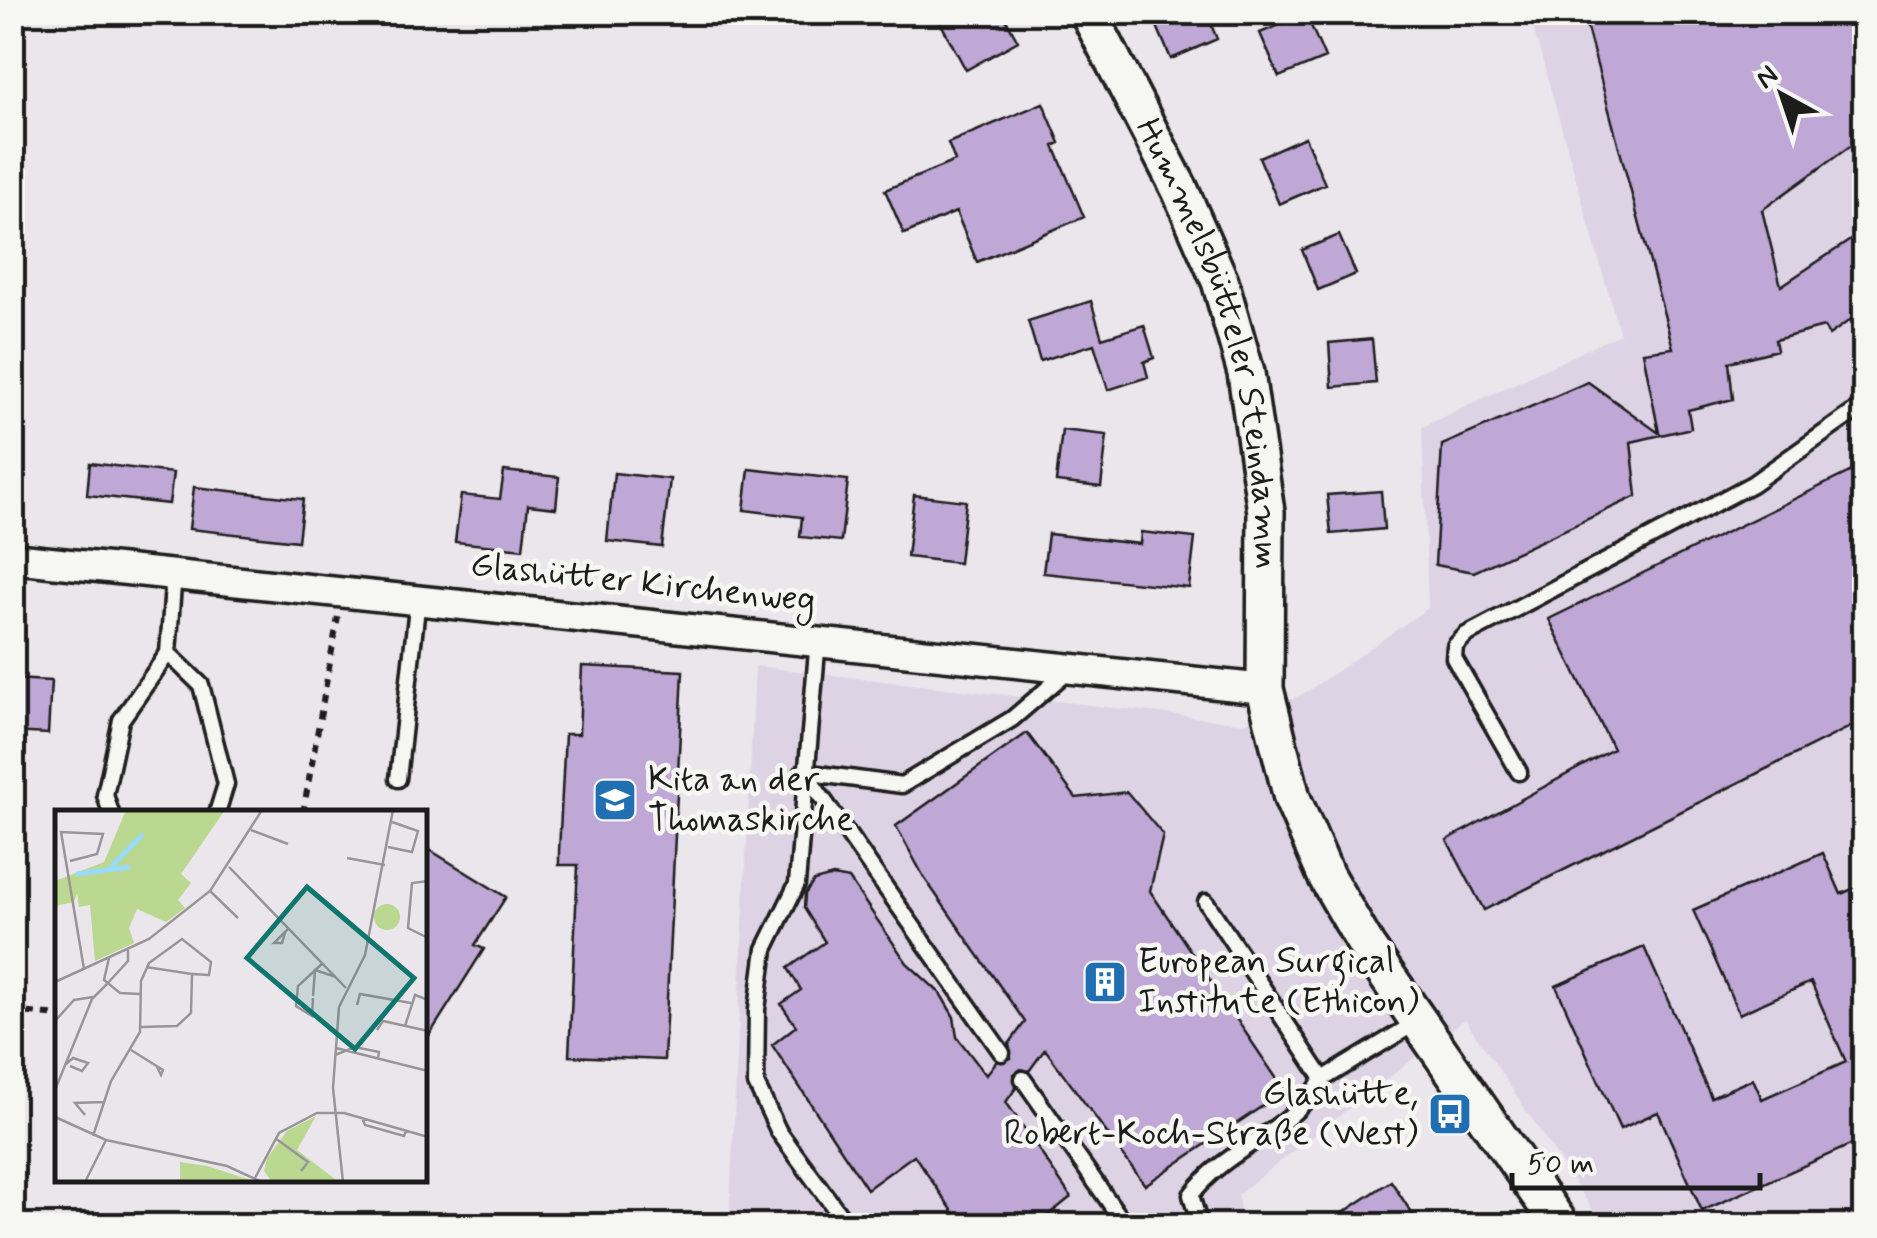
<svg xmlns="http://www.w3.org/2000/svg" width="1877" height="1238" font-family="Mynerve,sans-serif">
<rect width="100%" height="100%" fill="#ebe6ec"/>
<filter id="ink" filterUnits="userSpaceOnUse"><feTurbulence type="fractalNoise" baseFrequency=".01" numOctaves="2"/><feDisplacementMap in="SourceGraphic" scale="20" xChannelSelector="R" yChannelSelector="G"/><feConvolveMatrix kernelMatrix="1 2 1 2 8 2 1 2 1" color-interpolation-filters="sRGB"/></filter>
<g filter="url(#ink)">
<path fill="#ded3e5" d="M1529 13H1864V1225H1603L1465 1019 1238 1194 1241 1225 729 1226 755 666 1245 723 1308 691 1428 608 1422 427 1620 334Z"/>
<path fill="#bfa7d6" stroke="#1c1c1c" stroke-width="2.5" d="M953 12H1002L1018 41 966 70 939 20Z
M1151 12H1206L1217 39 1171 59Z
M1603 12H1864V136L1762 210 1781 286 1864 231V310L1829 335 1824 327 1775 340 1777 350 1729 362 1733 399 1688 410 1691 428 1631 442 1637 496 1474 572 1435 565 1442 445 1588 382 1659 433 1643 352 1673 348 1584 17Z
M1306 14 1325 58 1279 77 1260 33Z
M1043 103 1060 143 1054 146 1084 217 977 262 956 212 904 234 885 190 955 161 948 143Z
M1305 137 1325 184 1279 204 1259 157Z
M1339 235 1356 274 1318 290 1302 250Z
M1091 301 1102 338 1144 325 1154 358 1144 362 1148 377 1108 390 1094 344 1040 361 1028 321Z
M1372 339 1376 383 1332 387 1329 343Z
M1062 430 1107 435 1101 487 1056 482Z
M90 463 173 473 169 504 87 495Z
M1864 465V720L1484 910 1447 840 1613 749 1549 619Z
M749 469 848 480 841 541 800 537 802 517 744 510Z
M504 471 559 477 556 508 528 505 523 549 455 542 461 495 500 499Z
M614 473 670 479 662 547 607 541Z
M194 487 303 499 298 541 189 529Z
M1381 491 1384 529 1331 534 1327 495Z
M914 495 966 501 959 563 907 557Z
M1141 532 1195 538 1189 588 1043 573 1048 534 1140 544Z
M582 666 683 671 664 1060 569 1056 578 865H559V851L565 734H579Z
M12 679 51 681 48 734 12 732Z
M1027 733 1076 798 1127 792 1163 835 1150 891 1285 1091 1145 1185 1045 1049 1029 1071 1021 1069 1014 1074 1016 1088 1006 1102 1071 1197 1035 1226H963L914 1155 867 1189 772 1045 796 1026 781 1004 801 990 788 968 825 942 804 908 805 894 814 881 833 876 849 879 907 963 940 993 954 1017 957 1037 986 1075 996 1062 1011 1058 1009 1044 1025 1022 925 879 896 826Z
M425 847 506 897 475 945 484 949 425 1042Z
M1823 853 1841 894 1864 884V1139L1702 1211 1658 1112 1620 1129 1556 986 1644 947 1711 1097 1753 1079 1762 1099 1846 1062 1811 982 1739 1014 1693 910Z
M1391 1181 1420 1226H1323Z"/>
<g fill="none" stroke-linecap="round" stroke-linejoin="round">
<defs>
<path id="service" d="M818 639 797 884 765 949 757 1009 756 1084 779 1132 848 1226
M168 653 201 685 226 784 217 813
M803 772 902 785 1012 719 1068 671
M804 772 1002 1053
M1519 772 1454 658 1455 646 1466 635 1752 484 1864 405
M398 779 418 598
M111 813 105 795 121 720 168 653 174 572
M1206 902 1323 1079 1417 1022
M1023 1079 1126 1226
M1864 1213V1216
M1200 1226 1191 1195C1229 1145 1286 1136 1323 1079"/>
<path id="minor" d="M12 558 1265 689"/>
<g id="tertiary">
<path id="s1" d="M1088 12 1180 190 1220 281 1246 373 1266 512 1265 689 1292 798 1326 876 1367 947 1561 1226"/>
</g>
</defs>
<use href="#service" stroke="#1c1c1c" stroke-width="21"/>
<use href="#minor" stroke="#1c1c1c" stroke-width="35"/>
<use href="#tertiary" stroke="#1c1c1c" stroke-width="42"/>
<path stroke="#1c1c1c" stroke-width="6" stroke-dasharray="8 8" stroke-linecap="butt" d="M303 813 338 617
M12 1011 58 1016"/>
<use href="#service" stroke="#f6f6f2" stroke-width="14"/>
<use href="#minor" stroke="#f6f6f2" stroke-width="28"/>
<use href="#tertiary" stroke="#f6f6f2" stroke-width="35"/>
</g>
</g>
<defs>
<symbol id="school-square" viewBox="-11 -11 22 22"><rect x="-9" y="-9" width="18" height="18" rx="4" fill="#1f6fb2" stroke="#f6f6f2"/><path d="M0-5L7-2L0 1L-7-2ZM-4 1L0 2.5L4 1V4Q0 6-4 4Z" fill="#fff"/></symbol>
<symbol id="building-square" viewBox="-11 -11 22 22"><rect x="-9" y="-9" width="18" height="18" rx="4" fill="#1f6fb2" stroke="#f6f6f2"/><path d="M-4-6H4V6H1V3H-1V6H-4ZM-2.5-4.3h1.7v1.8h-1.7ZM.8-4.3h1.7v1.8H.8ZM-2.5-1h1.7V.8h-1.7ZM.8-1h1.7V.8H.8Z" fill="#fff"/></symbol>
<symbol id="bus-square" viewBox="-11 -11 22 22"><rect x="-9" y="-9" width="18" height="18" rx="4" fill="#1f6fb2" stroke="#f6f6f2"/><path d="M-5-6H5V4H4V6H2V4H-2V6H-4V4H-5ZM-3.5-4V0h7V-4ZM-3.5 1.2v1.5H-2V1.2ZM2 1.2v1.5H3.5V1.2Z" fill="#fff"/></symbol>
</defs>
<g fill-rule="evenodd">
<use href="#school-square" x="590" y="775" width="50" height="50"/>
<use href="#building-square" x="1080" y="957" width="50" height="50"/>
<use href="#bus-square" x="1425" y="1089" width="50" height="50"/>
</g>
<g text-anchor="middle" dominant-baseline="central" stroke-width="9" stroke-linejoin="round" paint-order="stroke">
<g font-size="35" fill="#1c1c1c" stroke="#f6f6f2">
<text stroke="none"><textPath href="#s1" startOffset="358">Hummelsbütteler Steindamm</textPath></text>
<text transform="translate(643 583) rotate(6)">Glashütter Kirchenweg</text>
</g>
<g font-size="35" fill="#1c1c1c" stroke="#f6f6f2" text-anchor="start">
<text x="648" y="780">Kita an der<tspan x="648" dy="40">Thomaskirche</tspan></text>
<text x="1138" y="962">European Surgical<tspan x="1138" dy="40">Institute (Ethicon)</tspan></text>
<text x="1418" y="1094" text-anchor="end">Glashütte,<tspan x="1418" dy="40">Robert-Koch-Straße (West)</tspan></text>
</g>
</g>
<g transform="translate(55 810)">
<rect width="372" height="372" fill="#ebe6ec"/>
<path d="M71 0H170L126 64 136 73 123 90 130 98 111 112 82 99 74 118 79 133 40 151 35 95 24 97 22 83 19 92 0 96V71L49 52ZM319 107a13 13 0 1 1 26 0a13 13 0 1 1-26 0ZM261 306 242 340 284 372H217L209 361 212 348 232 321ZM125 352 152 356 202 372H125Z" fill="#bbd890"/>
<path fill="none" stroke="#99d9fa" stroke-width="5" d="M56 57 88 24M21 64 75 57"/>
<path fill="none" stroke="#989599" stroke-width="2.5" d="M196 20 233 34M333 37 357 42 363 21 337 12M292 48 330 55M15 51 42 44 48 24 6 22 29 159M174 57 291 178M373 71 357 73 353 118 373 128M155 81 183 108M230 123 227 133H219L234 118M54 148 49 170 65 183 85 184M0 172 94 129 155 81 207 0M51 175 73 151V140M258 186 260 160 281 167M258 188 257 206 241 196 243 176 268 153M302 195 305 184 356 193M0 211 19 190 38 187M350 216 360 185 373 190M86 217 122 216 136 203 137 164 91 157M322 220 328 211 373 221M281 238 373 261M76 240 108 260 106 265 101 255M280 245 300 237 324 242 323 248M10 255 18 248 33 253 27 261 15 256M0 280 37 189 52 174M30 305 20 293 49 292M0 307 51 330 172 356 207 372M307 308 310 315 349 326 351 321M38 326 56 271 85 222 86 171 94 153 127 129 156 152 154 165 137 164M220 328 253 352 246 361M200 368 224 323 262 303H289L373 327M30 372 51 330M288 372 278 278 284 197 310 145 338 0"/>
<path fill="#0f766e" fill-opacity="0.15" stroke="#0f766e" stroke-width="5" d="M252 77 359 168 300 239 192 148Z"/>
<rect width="372" height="372" fill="none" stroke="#1c1c1c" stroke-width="5"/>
</g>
<rect width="1877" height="1238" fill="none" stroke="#f6f6f2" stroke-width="50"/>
<rect x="25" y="25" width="1827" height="1188" fill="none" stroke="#1c1c1c" stroke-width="4" filter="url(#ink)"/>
<g transform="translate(1782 95) rotate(320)" stroke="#f6f6f2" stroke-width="8" paint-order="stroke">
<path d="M0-8L18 38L0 25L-18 38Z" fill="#1c1c1c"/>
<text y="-15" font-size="28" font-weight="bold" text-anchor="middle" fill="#1c1c1c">N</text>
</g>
<path d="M1512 1173v15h248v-15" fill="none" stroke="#1c1c1c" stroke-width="5"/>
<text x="1527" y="1173" font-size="30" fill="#1c1c1c" stroke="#f6f6f2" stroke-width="8" paint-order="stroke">50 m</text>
</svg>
